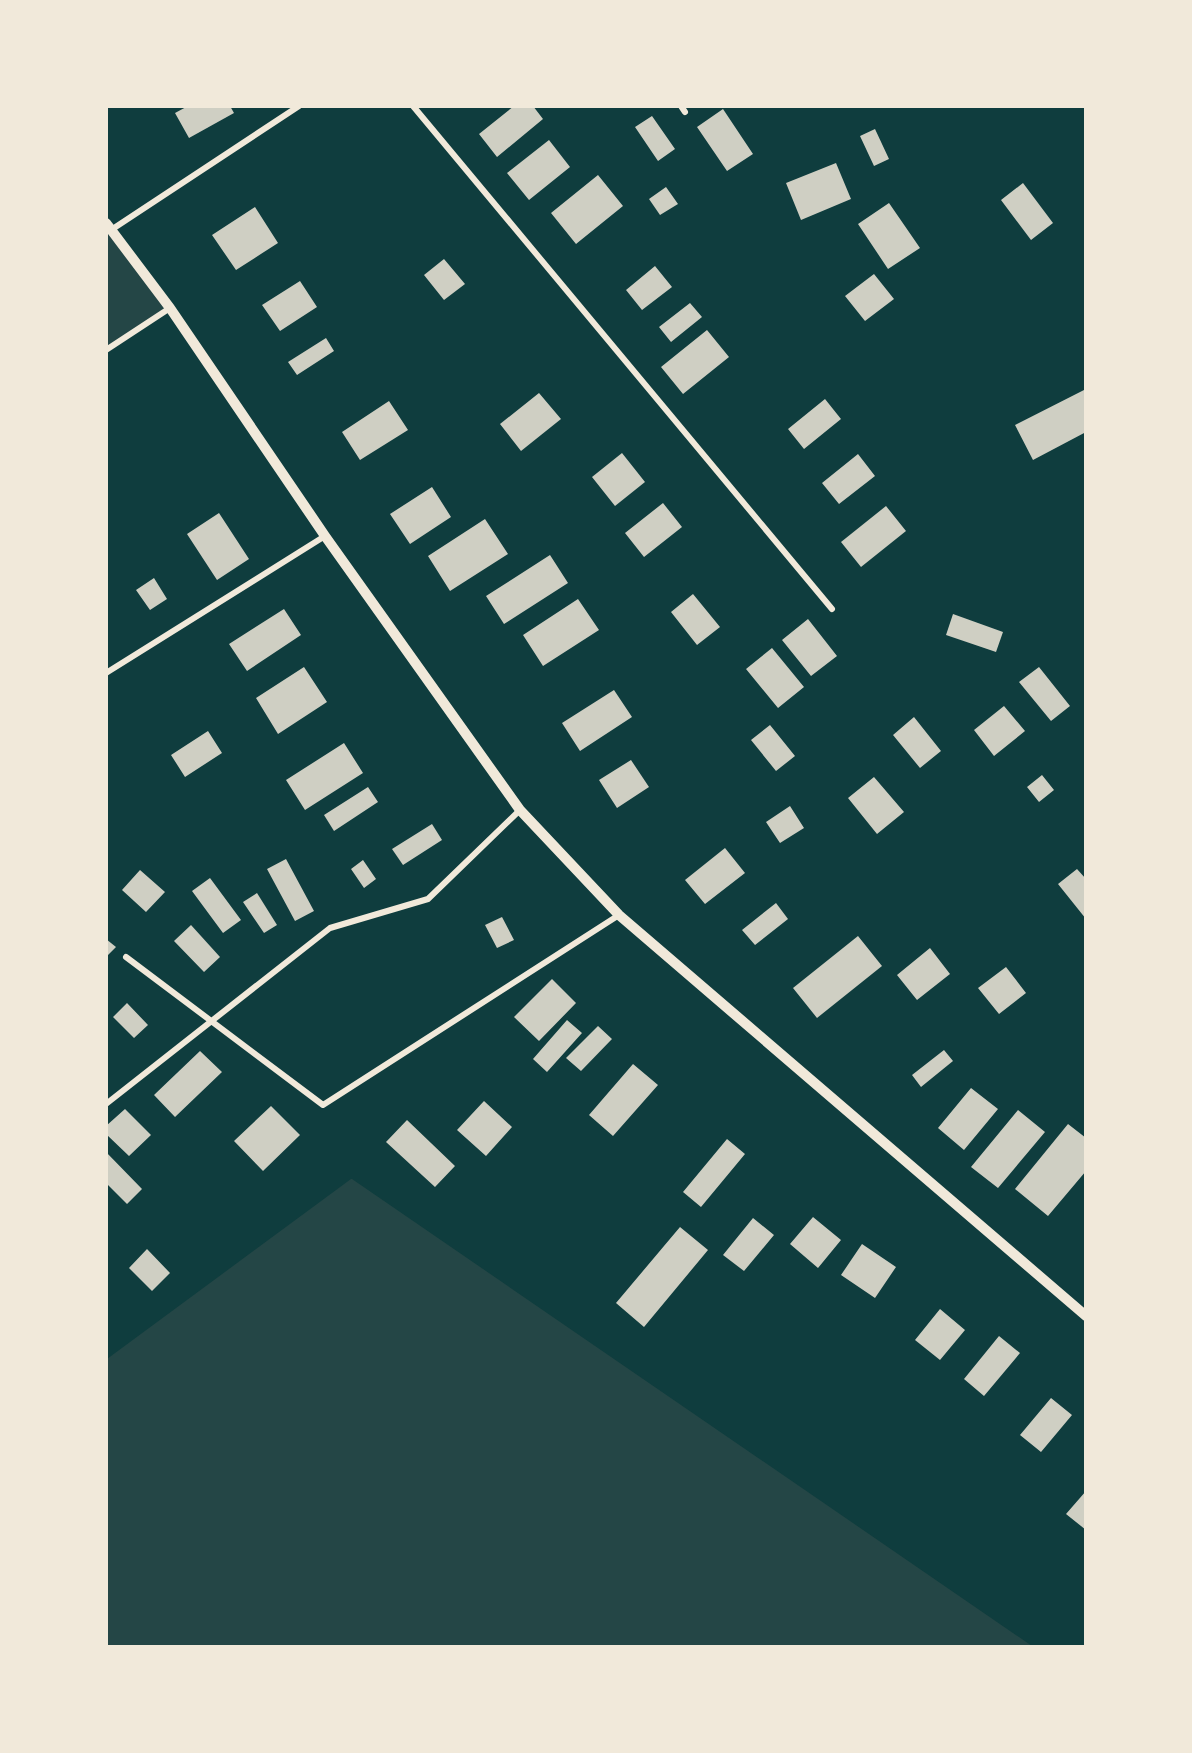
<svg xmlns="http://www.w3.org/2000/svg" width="1192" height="1753" font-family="'Crimson Pro',serif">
<rect width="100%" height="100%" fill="#0f3d3e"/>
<path fill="#244646" d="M106 223 170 308 106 348Z
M351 1179H352L1032 1646H107V1359Z"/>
<path fill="#cfcfc3" d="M188 106H230L234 113 189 138 175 113Z
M514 106H533L543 119 497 157 479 134Z
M723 109 753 154 727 171 697 127Z
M652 116 675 149 658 161 635 127Z
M875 129 889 159 874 166 860 136Z
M549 140 570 167 529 200 507 173Z
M836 163 851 199 801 220 786 183Z
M598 175 623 206 576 244 551 213Z
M1023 183 1053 223 1031 240 1001 200Z
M666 187 678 204 660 215 649 199Z
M889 203 920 248 888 269 858 224Z
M255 207 278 243 236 270 212 235Z
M444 259 465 284 444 300 424 275Z
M655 266 672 287 642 310 626 290Z
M874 274 894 299 865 321 845 296Z
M300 281 317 307 280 331 262 305Z
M690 303 702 317 671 342 659 327Z
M707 330 729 357 683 394 661 367Z
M326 338 334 351 297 375 288 362Z
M1084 390 1086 432 1033 460 1015 425Z
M539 393 561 419 521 451 500 424Z
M825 399 841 419 804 449 788 429Z
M389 401 408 430 360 460 342 432Z
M622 453 645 482 615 506 592 477Z
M858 454 875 476 839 504 822 483Z
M432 487 451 517 410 544 390 514Z
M663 503 682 527 644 557 625 533Z
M886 506 906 531 861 567 841 542Z
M219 513 249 559 217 580 187 534Z
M485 519 508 554 450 591 428 556Z
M550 555 568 583 504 624 486 596Z
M154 578 167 599 150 610 136 590Z
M693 594 720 627 697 645 671 612Z
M578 599 599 630 543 666 523 635Z
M284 609 301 635 247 671 229 644Z
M953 614 1003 632 996 652 946 635Z
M808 619 837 656 811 676 782 640Z
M772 648 804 687 778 708 746 669Z
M304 667 327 702 278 734 256 698Z
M1039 667 1070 706 1051 721 1019 682Z
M614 690 632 717 580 751 562 723Z
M1004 706 1025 731 994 756 974 730Z
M914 717 941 751 920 768 893 735Z
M770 725 795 756 776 771 751 740Z
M208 731 222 753 185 777 171 755Z
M344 743 363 773 305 810 286 780Z
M631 760 649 787 617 808 599 780Z
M1042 775 1054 790 1039 802 1027 787Z
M874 777 904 812 877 834 848 798Z
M368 787 378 802 334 831 324 815Z
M790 806 804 828 780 843 766 822Z
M432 824 442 840 403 865 392 849Z
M725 848 745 873 705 904 685 880Z
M286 859 314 911 295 921 267 869Z
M363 860 376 879 364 888 351 869Z
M1077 869 1086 879V919L1058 884Z
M140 870 165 892 146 912 122 890Z
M210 878 241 920 223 933 192 891Z
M257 893 277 925 264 933 243 902Z
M776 903 788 919 755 945 742 930Z
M502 917 514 940 497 948 485 925Z
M191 925 220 957 204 972 174 941Z
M858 936 882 966 817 1018 793 988Z
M106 939 116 947 106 957Z
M930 948 950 974 917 1000 897 975Z
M1006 967 1026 993 999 1014 978 988Z
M552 979 576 1003 539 1041 514 1017Z
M127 1003 148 1025 134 1038 113 1017Z
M567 1020 582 1033 547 1072 533 1059Z
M598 1026 612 1039 581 1071 566 1058Z
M944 1050 953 1061 921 1087 912 1075Z
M200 1051 222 1072 175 1117 154 1095Z
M633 1064 658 1085 613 1136 589 1115Z
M971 1088 998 1109 964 1150 938 1128Z
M484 1101 512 1127 486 1156 457 1130Z
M271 1106 300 1135 263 1171 234 1141Z
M125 1109 151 1135 129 1156 106 1134V1126Z
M1018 1110 1045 1132 998 1188 971 1167Z
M407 1120 455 1166 435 1187 386 1142Z
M1068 1124 1086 1138V1171L1048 1216 1015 1189Z
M727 1139 745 1154 701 1207 683 1192Z
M106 1152 142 1189 127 1204 106 1183Z
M813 1217 841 1240 818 1268 790 1244Z
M753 1218 774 1235 744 1271 723 1255Z
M680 1227 708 1250 644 1327 616 1303Z
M862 1244 896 1267 875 1298 841 1275Z
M147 1249 170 1273 152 1291 129 1268Z
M940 1309 965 1330 940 1360 915 1340Z
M999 1336 1020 1353 984 1396 964 1379Z
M1051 1398 1072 1415 1041 1452 1020 1435Z
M1086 1491V1530L1066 1514Z"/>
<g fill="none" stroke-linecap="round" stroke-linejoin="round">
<path stroke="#f1e9da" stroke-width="6" d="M413 106 832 609
M681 106 685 112
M111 230 299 106
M106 350 170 308
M106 673 325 536
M126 957 323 1105 619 915
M106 1104 330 928 428 899 520 810"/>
<path stroke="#f1e9da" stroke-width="10" d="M106 223 170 308 325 536 520 810 619 915 1086 1316"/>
</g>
<rect width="1192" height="1753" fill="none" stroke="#f1e9da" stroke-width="216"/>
</svg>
